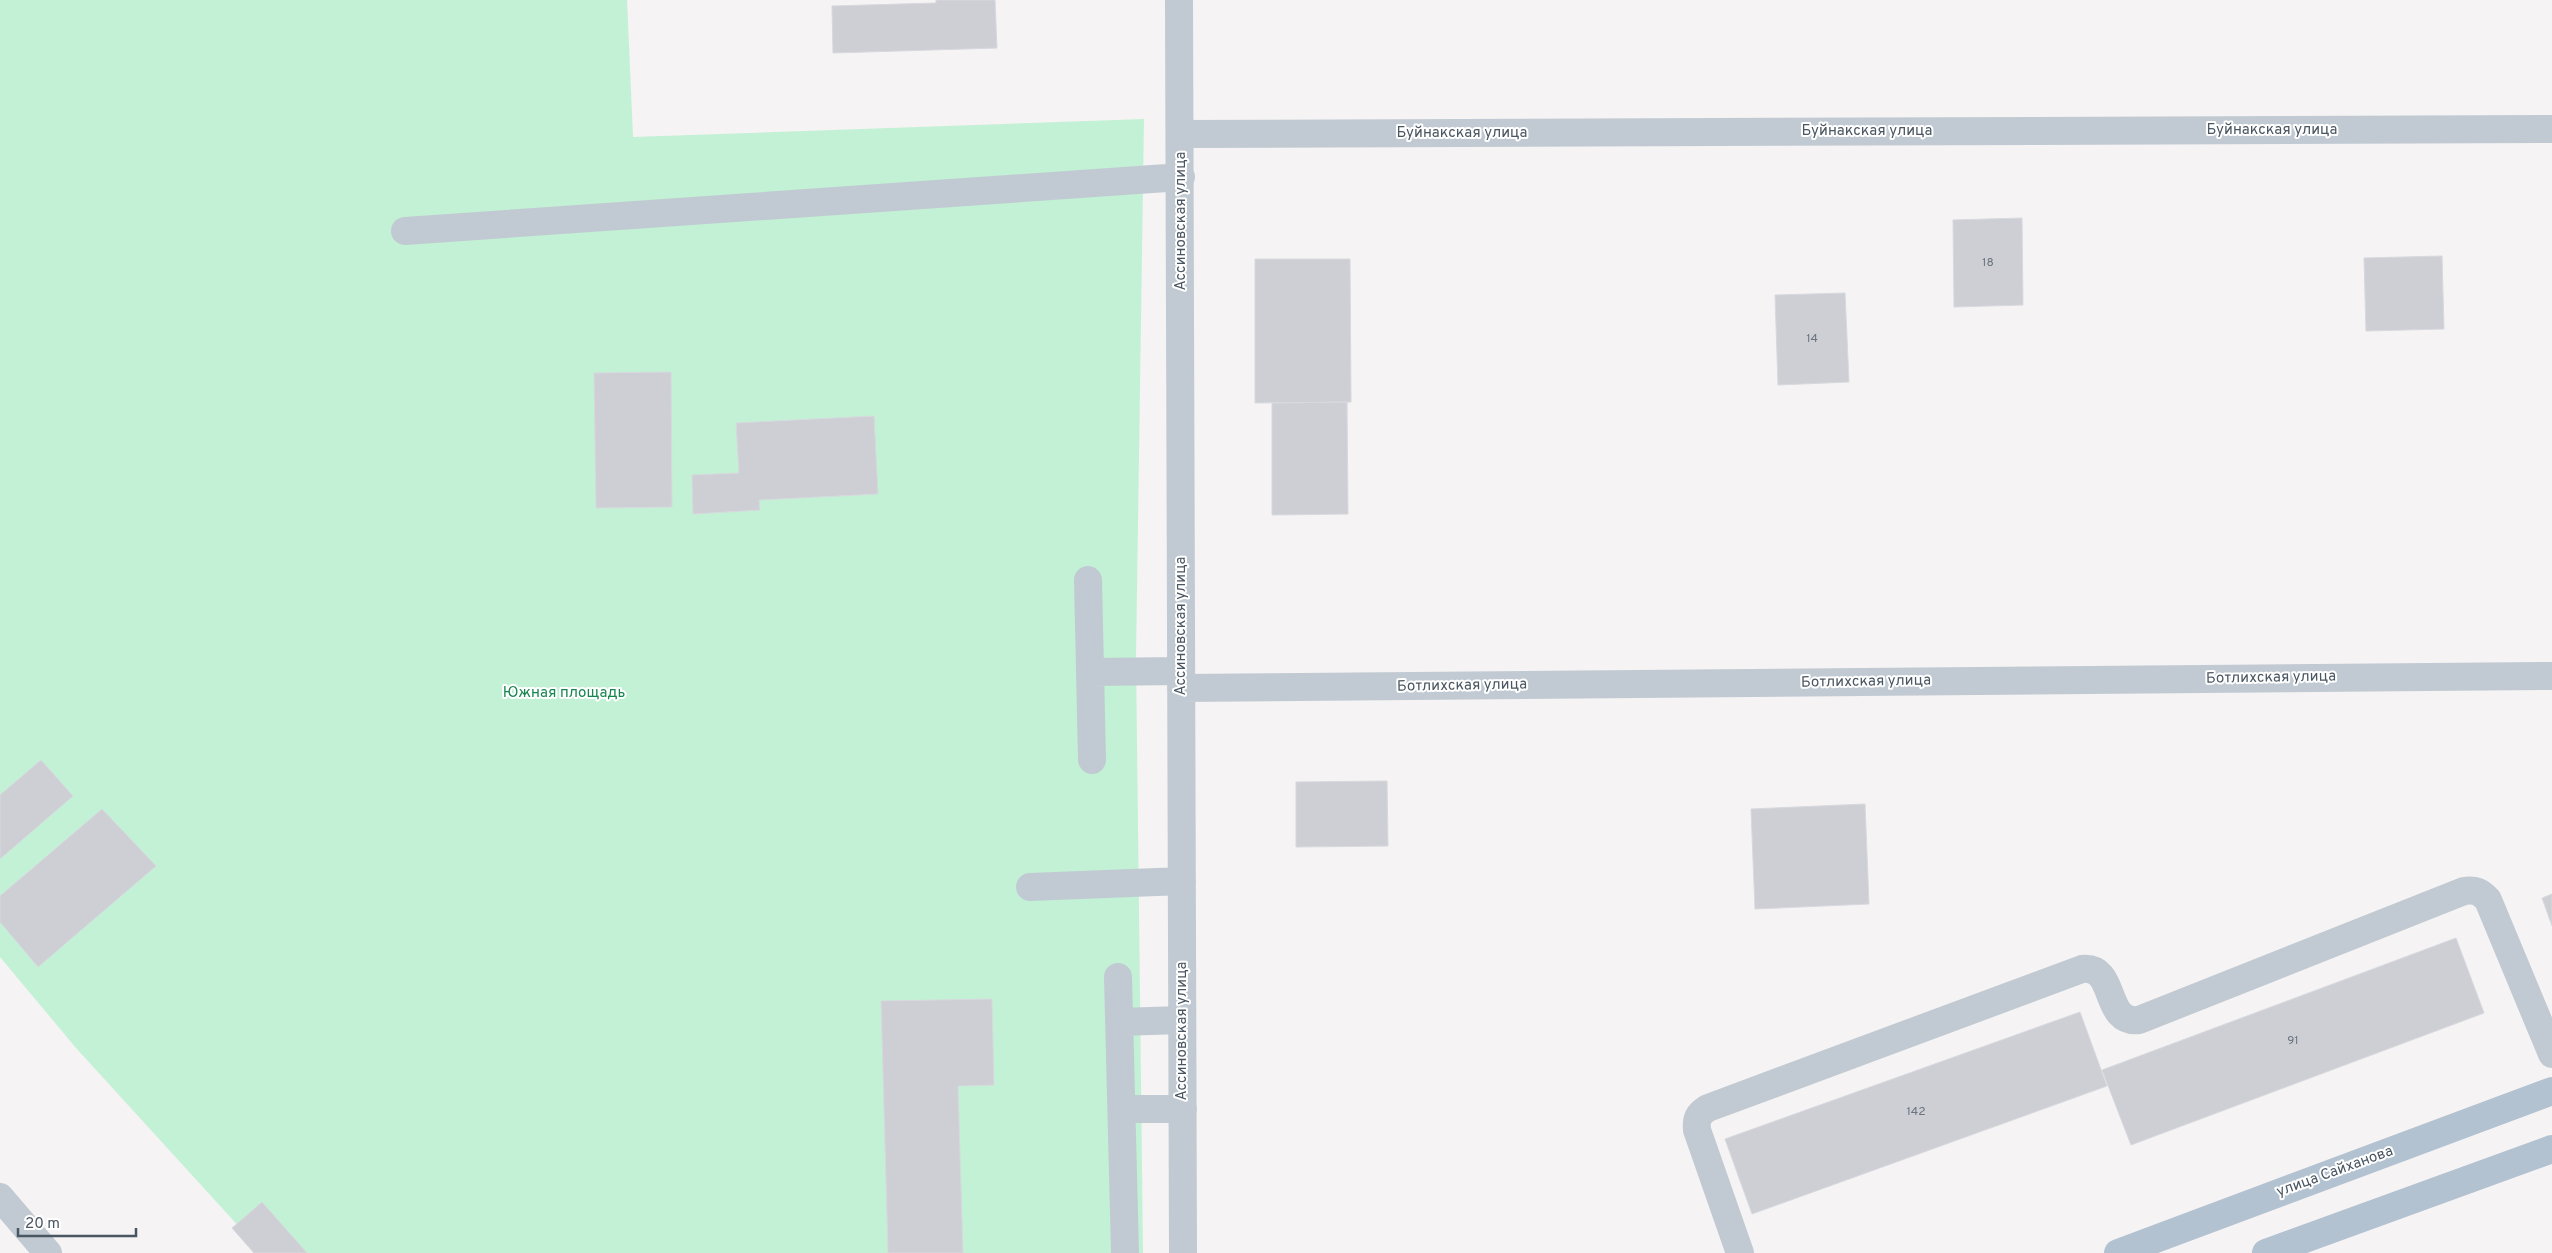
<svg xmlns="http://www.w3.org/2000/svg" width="2552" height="1253" font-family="Overpass,sans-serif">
<rect width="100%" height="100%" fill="#f5f3f3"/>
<path fill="#c3f1d5" d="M0 0H627L633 137 1144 119 1136 657 1143 1253H263L76 1048 0 957Z"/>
<path fill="#cdcfd5" stroke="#d7d9de" d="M936 0H995L997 48 833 53 832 6 936 3Z
M2022 218 2023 305 1954 307 1953 220Z
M2442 256 2444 329 2366 331 2364 258Z
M1255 259H1350L1351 402 1255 403Z
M1845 293 1849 382 1778 385 1775 295Z
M671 372 672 507 596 508 594 373Z
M1347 402 1348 514 1272 515V403Z
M874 416 878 494 759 500 760 510 693 514 692 475 739 473 736 423Z
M41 760 73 796 0 859V795Z
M1387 781 1388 846 1296 847V782Z
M1865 804 1869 904 1755 909 1751 809Z
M102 809 156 866 38 967 0 922V896Z
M2552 894V926L2542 898Z
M2456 938 2484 1013 2131 1145 2102 1070Z
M992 999 994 1085 958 1086 963 1253H888L881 1001Z
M2080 1012 2107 1086 1752 1214 1725 1139Z
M262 1202 307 1253H254L232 1228Z"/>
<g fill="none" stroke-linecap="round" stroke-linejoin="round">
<path stroke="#c1cad2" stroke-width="28" d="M1179 0 1183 1253
M1181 134 2552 129
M405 231 1181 177
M1088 580 1092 760
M1090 672 1181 671
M1181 688 2552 676
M1030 887 1182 881
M1118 977 1125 1253
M1119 1022 1182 1020
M1122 1109H1183
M0 1197 48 1253
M1740 1253 1697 1130C1696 1119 1698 1114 1708 1108L2082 969C2118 965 2102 1024 2139 1020L2464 891C2475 889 2481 892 2488 900L2552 1054"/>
<path stroke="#b3c2d1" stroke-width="28" d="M2118 1253 2552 1091
M2266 1253 2552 1149"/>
</g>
<g text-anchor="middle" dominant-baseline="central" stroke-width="4" stroke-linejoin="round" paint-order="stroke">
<g font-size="12" fill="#6b747e">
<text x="1988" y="263">18</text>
<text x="1812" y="339">14</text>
<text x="2293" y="1041">91</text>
<text x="1916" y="1112">142</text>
</g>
<g font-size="15" fill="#4a5661" stroke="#fff">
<text x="2272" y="130">Буйнакская улица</text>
<text x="1867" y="131">Буйнакская улица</text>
<text x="1462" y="133">Буйнакская улица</text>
<text transform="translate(1181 221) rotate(-90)">Ассиновская улица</text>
<text transform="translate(1181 626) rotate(-90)">Ассиновская улица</text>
<text transform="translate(2271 678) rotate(-1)">Ботлихская улица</text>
<text transform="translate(1866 682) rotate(-1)">Ботлихская улица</text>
<text transform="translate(1462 686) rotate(-1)">Ботлихская улица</text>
<text transform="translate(1182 1031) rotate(-90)">Ассиновская улица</text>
<text transform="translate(2335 1172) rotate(-20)">улица Сайханова</text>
</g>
<g font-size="15" fill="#17864f" stroke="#fff">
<text x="564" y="693">Южная площадь</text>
</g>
</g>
<path d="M18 1228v8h118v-8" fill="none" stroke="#4a5661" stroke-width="2.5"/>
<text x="25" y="1228" font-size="15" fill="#4a5661" stroke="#ffffff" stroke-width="4" paint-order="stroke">20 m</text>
</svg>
